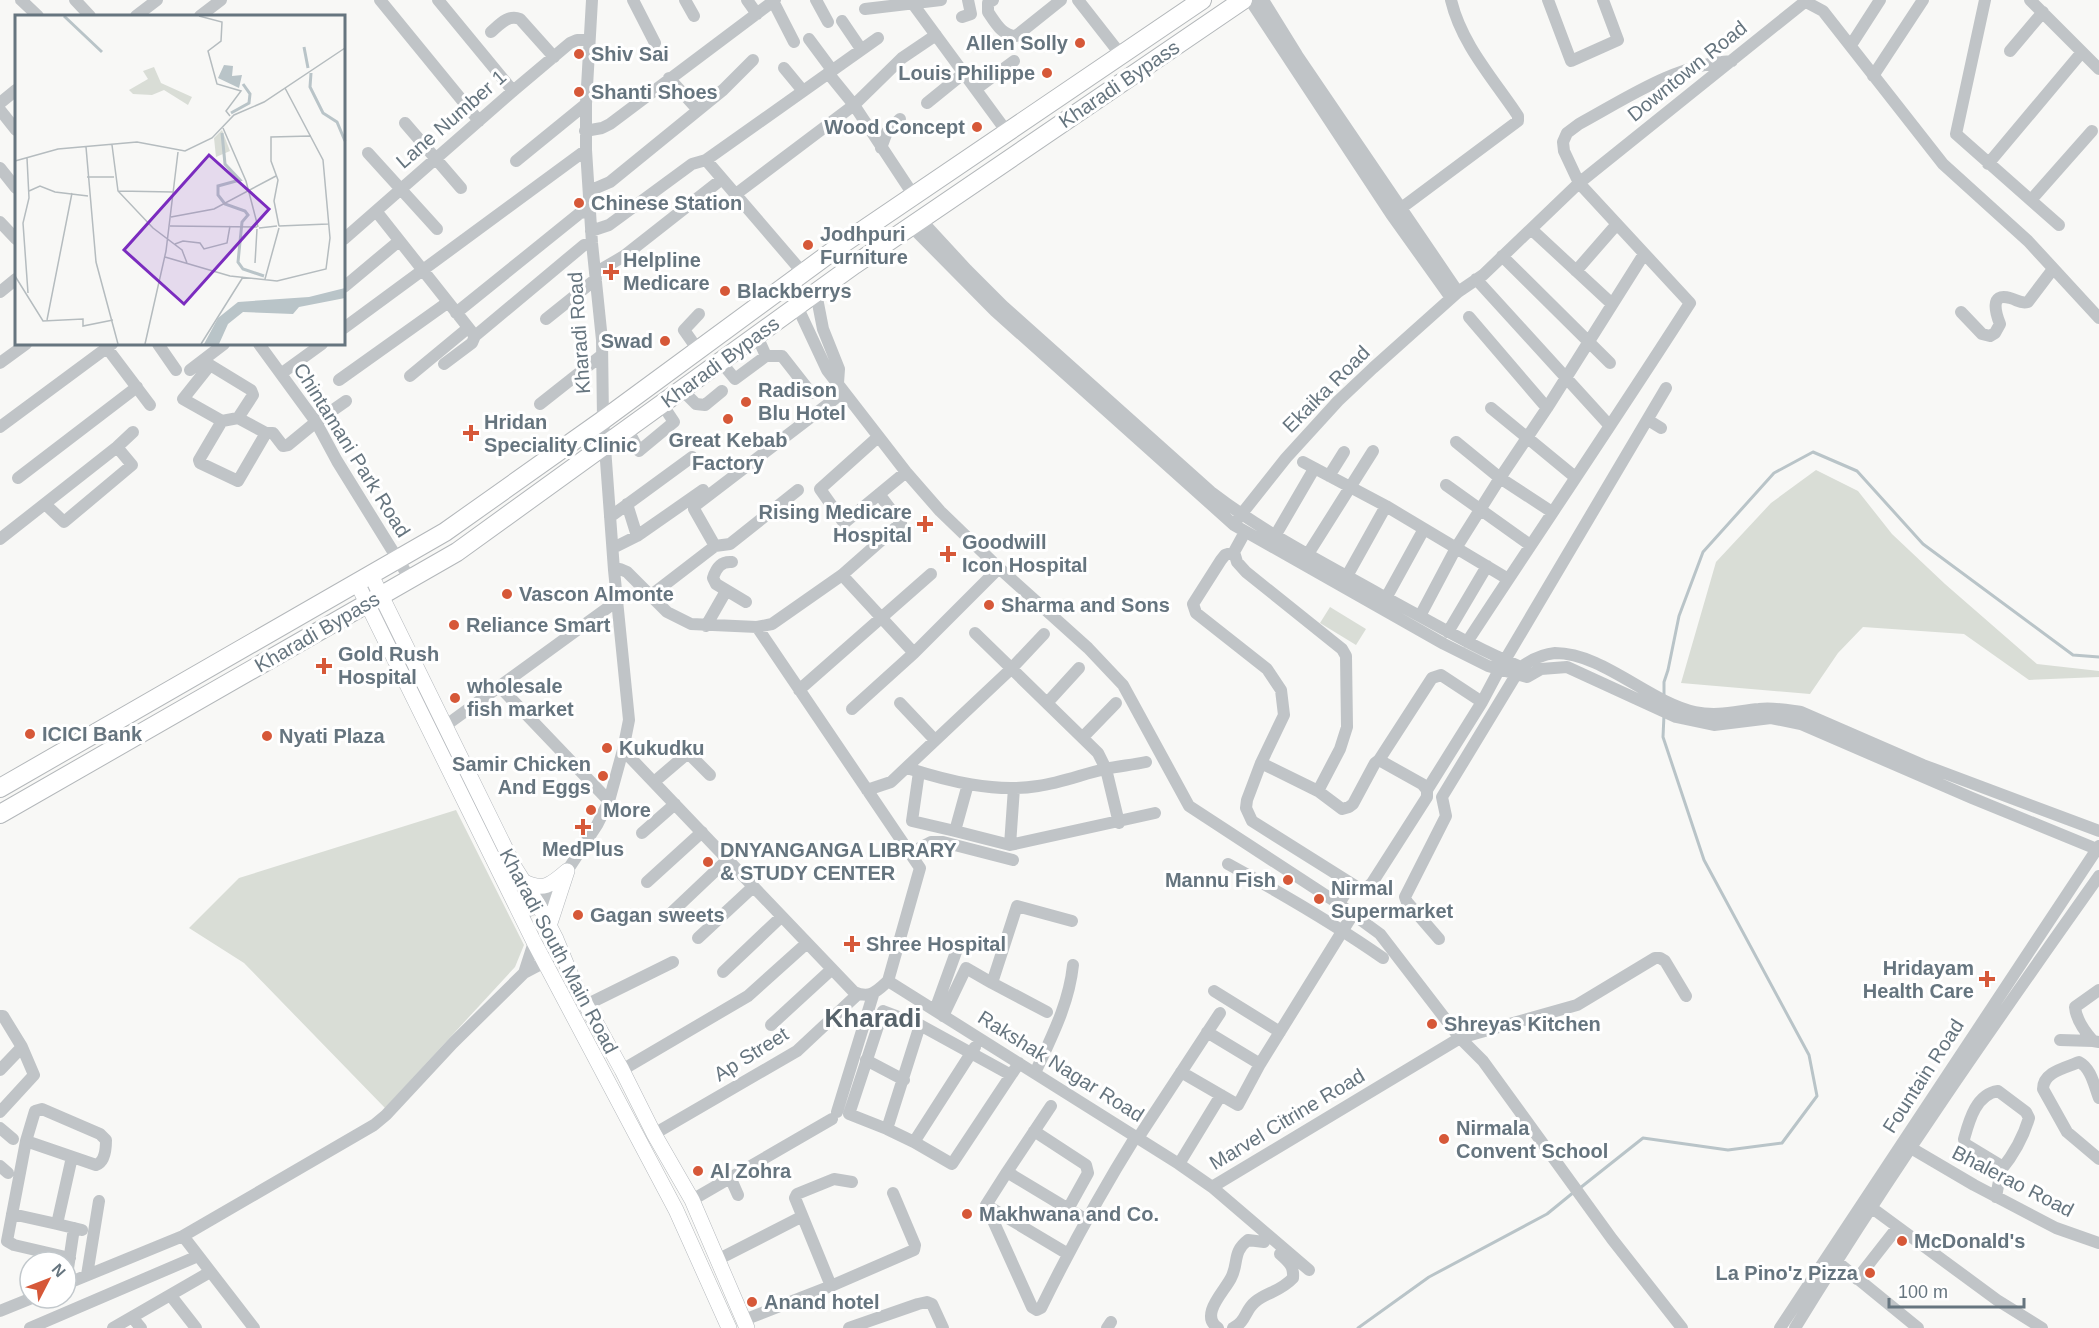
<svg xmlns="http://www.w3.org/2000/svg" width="2099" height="1328" font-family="Helvetica,sans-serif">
<rect width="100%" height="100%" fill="#f8f8f6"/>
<path fill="#d9ddd6" d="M1816 470 1858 491 1892 534 1945 584 2037 664 2099 671V677L2029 680 1964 634 1863 627 1838 653 1810 694 1681 683 1716 562 1771 503Z
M1330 607 1366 629 1356 645 1320 623Z
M456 810 524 945 515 967 385 1108 244 963 189 928 239 878Z"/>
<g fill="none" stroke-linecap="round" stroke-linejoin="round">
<path stroke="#b9c4c8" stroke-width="3" d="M1664 696V682L1668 670 1679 616 1703 552 1774 473 1813 452 1857 471 1923 544 2073 655 2099 657
M1580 1188 1643 1138 1728 1150 1782 1143 1817 1096 1809 1055 1704 860 1663 737 1664 715
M1358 1328 1429 1277 1547 1214 1574 1192"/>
<defs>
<path id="major" d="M371 575 515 868 539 906 556 939 575 985 622 1070 654 1134 692 1200 747 1328
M357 583 534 942 676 1210 729 1328
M523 881C543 892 551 885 567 871
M549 926 567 871"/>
<path id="highway" d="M0 788 445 532 603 420 841 245 1202 0
M0 814 457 552 854 265 1243 0"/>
</defs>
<use href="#major" stroke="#b4b8bc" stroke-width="16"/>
<use href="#highway" stroke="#b3b7ba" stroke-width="20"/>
<path stroke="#c0c4c7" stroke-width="12" d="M21 0 38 16
M75 0 90 16
M380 0 479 121
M438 0 513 91
M633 0 655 43
M685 0 694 16
M747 0 757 14
M816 0 828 22
M993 0 988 3V12C995 22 1002 36 1016 36L1061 0
M1078 0 1121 55
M1250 0 1391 214 1451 298
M1263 0 1297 55 1458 292
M1548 0 1571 61 1618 40 1603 0
M1985 0 1956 134 2059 225
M2030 0 2099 69
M773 1 794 42
M1806 2 1823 11 1943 164 2028 241 2099 318
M913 4 1007 132
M865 9 941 0
M136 16 157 0
M200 16 221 0
M962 17 971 14 968 0
M842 21 861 49
M491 32C499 25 508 14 520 19L554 57
M809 39 832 70
M1851 45 1880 0
M2010 51 2043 12
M784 68 803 91
M828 73 854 105 914 196
M1873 76 1923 0
M669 78 698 110
M976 89 1014 61
M0 103 16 90
M927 103 964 73
M0 110 16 130
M405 123 461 188
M585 131 602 128 610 124 775 0
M881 148 887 132 900 119
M368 153 437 229
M706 160 803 273
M516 161 586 104
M1988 164 2082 52
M0 168 16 188
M589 191 610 182 723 90 753 60
M736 194 854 105 902 58 936 35
M2031 200 2092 131
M1400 209 1518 121V116L1514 110C1490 75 1461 42 1451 0
M376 211 475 336
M920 219 967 270 1003 306 1211 492C1263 532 1322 562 1379 594 1426 619 1472 647 1521 667 1531 660 1543 654 1555 653 1603 653 1649 702 1695 712 1718 717 1737 711 1759 709 1773 707 1787 710 1801 712L1923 765 2099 831
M0 222 16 239
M911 226 995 311 1234 525 1444 644 1488 666 1527 677 1541 669 1567 667 1676 717 1714 725 1771 718 1801 724 1972 798 2099 850
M1531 229 1612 304
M591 231 609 225 692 164 706 160 878 38
M344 239 513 91 570 43 577 40H589
M1502 256 1610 363
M1576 271 1617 224
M595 273 624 256 722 179
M1476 279 1609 425
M344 287 399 241
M0 292 16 279
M816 293 823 329 839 369 838 383
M797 306 827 370 906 472 940 511 999 568 1088 648 1123 685 1189 806 1339 904 1380 934 1460 1038 1483 1061 1612 1239 1682 1328
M1961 312 1982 334 1990 336 1995 333 2000 324C1996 314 1989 292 2010 298 2018 300 2020 304 2028 302L2053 269
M456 313 580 213 590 211
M1469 317 1547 408
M546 319 596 279
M344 328 586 150
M104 344 150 405
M158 344 176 370
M259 344 316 422 337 461 410 579
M698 350 684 330 699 314
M766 356H782L811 393
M721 362 735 379 766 356 757 336
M0 363 26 344
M444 364 472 343 475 336 584 245 592 243
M190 370 224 344
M282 373 322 344
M410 376 468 328
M339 380 447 303
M682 390 696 404 705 405 722 391
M540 404 602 355
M1491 408 1575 477
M238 418 222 421 199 460 200 463 238 481 266 433H273L283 446 288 445 316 422 346 401
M1648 420 1661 428
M222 421 183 399 210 365 251 390 253 395 238 418 266 433
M0 427 112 344
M628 430 639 451 674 422 662 404
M878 437 820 489 844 523 906 472
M1456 442 1500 478 1552 512
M1303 462 1386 506 1508 579
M1329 476 1344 452
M18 478 137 387
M1446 485 1530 545
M45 504 64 522 132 465 117 447
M627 504 637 536
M610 517 692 457
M1236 521 1286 458 1338 401 1373 368 1458 292 1483 275 1579 183 1807 0
M1245 532 1234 552 1237 562 1246 572 1342 649 1346 656 1347 727 1340 749 1318 791 1342 809 1349 807 1353 804 1375 763 1379 760 1422 784 1427 790
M1275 536 1314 469
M0 539 117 447 133 432
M715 546 730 544 798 490
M613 548 637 536 703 490
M1234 552 1225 555 1221 560 1193 604 1196 613 1267 669 1281 690 1284 715 1261 763 1247 800 1246 808 1252 821 1357 887C1364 890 1367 888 1372 883L1427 797V790L1482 702 1499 670
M1308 554 1373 451
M732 562C721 561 716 568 713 578L716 584 746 602
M614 570 620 569 627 572 667 612 691 624 757 627 772 624 842 575 901 523 879 494
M842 575 914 653
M1347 576 1386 506
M650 596 715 546 694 509 696 505 836 398 845 395
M1386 598 1424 529
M1420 616 1456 548 1500 478 1547 408 1644 254
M706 626 726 591
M757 627 920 868 888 981
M1448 632 1487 566
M975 633 1098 753 1106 769 1119 823
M1467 642C1541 529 1617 417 1690 303L1579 183 1564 151 1563 142 1567 133 1579 124C1627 98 1676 64 1732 61
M1505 660 1666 388
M500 687 609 801
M799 690 931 574
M900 703 934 739
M1047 703 1079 668
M852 709 914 653 999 568
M445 726 617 601
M1083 737 1116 703
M623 750 854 992C870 999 876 992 888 981
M1379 760 1432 678 1441 675 1482 702
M1261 763 1318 791
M907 768C948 781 994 793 1038 786 1061 783 1083 774 1105 769 1119 766 1132 765 1146 762
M919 772 912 821 955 831
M654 782 688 753 710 775
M968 784 955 831 1010 845 1155 813
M867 790 891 782 1011 669 1044 634
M642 833 675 804
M1010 845 1014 788
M910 853 931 842H943L1013 860
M1228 864C1281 893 1333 923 1383 958
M647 882 702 832
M1339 904 1351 884
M671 913 728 859
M521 915 539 906 567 871 597 825 609 801 623 750 629 720 614 570 603 420 602 340 592 243 586 150V104L592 0
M698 938 753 887
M1439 939 1407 902 1405 897 1446 816 1442 797 1519 670
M723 972 781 917
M524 973 534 942
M888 981 1179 1164 1212 1187 1309 1270
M992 983 1047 1012
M2099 990 2075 1007C2076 1019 2086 1033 2093 1041L2099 1042
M1214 991 1280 1032
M586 1005 673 962
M935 1010 956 952
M0 1016H3L22 1047 34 1075 0 1112
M943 1016 966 968 992 983 1017 906 1072 921
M771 1025 832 969
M920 1025 887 1129 914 1142 952 1164 1019 1063
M1207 1032 1260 1064
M2060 1040 2093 1041
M866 1060 904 1080
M0 1070 22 1047
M622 1070 748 996 807 943
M1181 1072 1238 1105 1260 1064 1353 914
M1035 1073C1051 1038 1069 1004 1073 965
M2099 1098C2094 1085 2091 1068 2079 1062 2065 1068 2043 1072 2043 1089L2067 1132 2099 1159
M1051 1106 1007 1172 1085 1219
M837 1112 873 995
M0 1128 13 1139
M887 1129 849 1114 883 1011 920 1025 1011 1075
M1034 1131 1086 1165 1088 1173 1068 1209
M654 1134 797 1051 858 994
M1138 1138 1220 1013
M26 1141 35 1111 42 1109 100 1134 106 1140C106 1149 105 1162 96 1165L26 1141 7 1241 14 1245 70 1258
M914 1142 975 1047
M1911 1148 1974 1185 2056 1228 2099 1243
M72 1157 57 1224 82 1230
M1179 1164 1221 1095
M0 1166 8 1173
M730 1177 738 1195
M1212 1187 1460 1038 1577 1005 1655 958H1660L1665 961 1686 996
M1996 1197 2001 1170C2014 1154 2023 1138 2029 1118L2026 1112 1998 1091C1976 1094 1969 1121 1964 1139L1965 1144 2003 1167
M692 1200 832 1119
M986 1205 1007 1172
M1872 1208 1997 1300 2042 1328
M12 1214 57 1224
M183 1236 254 1328
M1068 1254 986 1205 1032 1307 1037 1310 1041 1308C1070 1249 1101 1192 1136 1136
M717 1260 801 1217
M1836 1261 1918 1328
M87 1275 99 1201
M1857 1279 1897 1228
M66 1282 74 1228
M66 1284 183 1236 374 1125 386 1115 453 1043 524 973 562 953
M831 1286 795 1198 797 1194 834 1179 852 1182
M171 1296 196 1328
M0 1311 32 1298
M132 1317 141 1328
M744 1320 831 1286 914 1250 915 1245 893 1193
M30 1328 198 1256
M113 1328 210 1272
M849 1328 918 1304 927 1302 932 1304 943 1328
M1107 1328 1111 1322
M1218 1328C1199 1315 1224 1292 1231 1278 1239 1263 1232 1252 1248 1240L1264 1242
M1233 1328C1246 1322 1245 1310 1255 1302 1267 1292 1280 1292 1293 1278 1294 1266 1289 1262 1280 1254
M1780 1328 2099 846
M1795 1328C1890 1173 1994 1024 2099 876"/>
<use href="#major" stroke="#fff" stroke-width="15"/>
<use href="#highway" stroke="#fff" stroke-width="18"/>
</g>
<g fill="#d65838" stroke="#fff" stroke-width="2">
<circle cx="1080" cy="43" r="6"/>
<circle cx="579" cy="54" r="6"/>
<circle cx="1047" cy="73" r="6"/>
<circle cx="579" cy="92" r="6"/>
<circle cx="977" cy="127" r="6"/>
<circle cx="579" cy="203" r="6"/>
<circle cx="808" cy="245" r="6"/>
<path d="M608 263h6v6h6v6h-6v6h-6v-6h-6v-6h6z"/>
<circle cx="725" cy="291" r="6"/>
<circle cx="665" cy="341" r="6"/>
<circle cx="746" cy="402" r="6"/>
<circle cx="728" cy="419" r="6"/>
<path d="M468 424h6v6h6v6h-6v6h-6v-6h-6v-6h6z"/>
<path d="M922 515h6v6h6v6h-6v6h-6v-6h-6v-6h6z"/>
<path d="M945 545h6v6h6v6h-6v6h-6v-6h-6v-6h6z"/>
<circle cx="507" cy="594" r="6"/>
<circle cx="989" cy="605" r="6"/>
<circle cx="454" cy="625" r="6"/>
<path d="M321 657h6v6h6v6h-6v6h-6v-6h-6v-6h6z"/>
<circle cx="455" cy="698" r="6"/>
<circle cx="30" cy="734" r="6"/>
<circle cx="267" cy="736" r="6"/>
<circle cx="607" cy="748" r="6"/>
<circle cx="603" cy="776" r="6"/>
<circle cx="591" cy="810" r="6"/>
<path d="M580 818h6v6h6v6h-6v6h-6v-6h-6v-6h6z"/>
<circle cx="708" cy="862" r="6"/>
<circle cx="1288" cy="880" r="6"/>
<circle cx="1319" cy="899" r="6"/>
<circle cx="578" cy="915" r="6"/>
<path d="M849 935h6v6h6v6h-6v6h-6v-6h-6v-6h6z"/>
<path d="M1984 970h6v6h6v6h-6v6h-6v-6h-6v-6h6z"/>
<circle cx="1432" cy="1024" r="6"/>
<circle cx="1444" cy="1139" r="6"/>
<circle cx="698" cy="1171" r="6"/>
<circle cx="967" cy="1214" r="6"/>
<circle cx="1902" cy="1241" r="6"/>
<circle cx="1870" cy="1273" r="6"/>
<circle cx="752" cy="1302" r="6"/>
</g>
<g text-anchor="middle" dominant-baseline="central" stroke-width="6" stroke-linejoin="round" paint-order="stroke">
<g font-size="20" font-weight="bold" fill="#66757f" stroke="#fff" text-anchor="start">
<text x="1068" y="43" text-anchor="end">Allen Solly</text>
<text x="591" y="54">Shiv Sai</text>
<text x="1035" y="73" text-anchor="end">Louis Philippe</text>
<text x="591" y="92">Shanti Shoes</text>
<text x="965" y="127" text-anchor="end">Wood Concept</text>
<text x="591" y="203">Chinese Station</text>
<text x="820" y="234">Jodhpuri<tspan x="820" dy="23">Furniture</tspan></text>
<text x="623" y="260">Helpline<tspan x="623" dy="23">Medicare</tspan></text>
<text x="737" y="291">Blackberrys</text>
<text x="653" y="341" text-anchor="end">Swad</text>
<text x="758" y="390">Radison<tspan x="758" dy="23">Blu Hotel</tspan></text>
<text x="484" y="422">Hridan<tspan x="484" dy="23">Speciality Clinic</tspan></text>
<text x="728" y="440" text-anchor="middle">Great Kebab<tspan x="728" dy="23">Factory</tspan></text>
<text x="912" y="512" text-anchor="end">Rising Medicare<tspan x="912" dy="23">Hospital</tspan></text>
<text x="962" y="542">Goodwill<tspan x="962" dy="23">Icon Hospital</tspan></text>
<text x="519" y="594">Vascon Almonte</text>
<text x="1001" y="605">Sharma and Sons</text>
<text x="466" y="625">Reliance Smart</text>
<text x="338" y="654">Gold Rush<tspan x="338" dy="23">Hospital</tspan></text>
<text x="467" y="686">wholesale<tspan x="467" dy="23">fish market</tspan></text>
<text x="42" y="734">ICICI Bank</text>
<text x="279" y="736">Nyati Plaza</text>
<text x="619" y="748">Kukudku</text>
<text x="591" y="764" text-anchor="end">Samir Chicken<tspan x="591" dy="23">And Eggs</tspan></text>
<text x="603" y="810">More</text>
<text x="583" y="849" text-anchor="middle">MedPlus</text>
<text x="720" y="850">DNYANGANGA LIBRARY<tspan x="720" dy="23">&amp; STUDY CENTER</tspan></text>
<text x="1276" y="880" text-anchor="end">Mannu Fish</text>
<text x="1331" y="888">Nirmal<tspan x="1331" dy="23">Supermarket</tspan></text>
<text x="590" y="915">Gagan sweets</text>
<text x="866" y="944">Shree Hospital</text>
<text x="1974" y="968" text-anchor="end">Hridayam<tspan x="1974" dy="23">Health Care</tspan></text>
<text x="1444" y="1024">Shreyas Kitchen</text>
<text x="1456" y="1128">Nirmala<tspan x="1456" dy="23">Convent School</tspan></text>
<text x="710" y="1171">Al Zohra</text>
<text x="979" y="1214">Makhwana and Co.</text>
<text x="1914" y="1241">McDonald's</text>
<text x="1858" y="1273" text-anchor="end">La Pino'z Pizza</text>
<text x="764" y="1302">Anand hotel</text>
</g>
<g font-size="20" fill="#66757f" stroke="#fff">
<text transform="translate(1687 71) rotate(-39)">Downtown Road</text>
<text transform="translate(1119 84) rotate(-34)">Kharadi Bypass</text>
<text transform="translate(451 119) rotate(-41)">Lane Number 1</text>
<text transform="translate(579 333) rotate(-94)">Kharadi Road</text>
<text transform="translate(720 362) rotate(-36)">Kharadi Bypass</text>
<text transform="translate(1326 389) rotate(-45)">Ekaika Road</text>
<text transform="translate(352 450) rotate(58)">Chintamani Park Road</text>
<text transform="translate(317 632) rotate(-30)">Kharadi Bypass</text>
<text transform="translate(559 951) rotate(62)">Kharadi South Main Road</text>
<text transform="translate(751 1054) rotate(-32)">Ap Street</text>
<text transform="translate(1061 1066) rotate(32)">Rakshak Nagar Road</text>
<text transform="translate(1923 1076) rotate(-57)">Fountain Road</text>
<text transform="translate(1287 1119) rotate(-31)">Marvel Citrine Road</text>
<text transform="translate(2013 1181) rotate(27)">Bhalerao Road</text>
</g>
<g font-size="26" font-weight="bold" fill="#57636b" stroke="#fff">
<text x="873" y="1018">Kharadi</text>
</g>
</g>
<g transform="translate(15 15)">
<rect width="330" height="330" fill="#f8f8f6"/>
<path d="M139 52 146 68 177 82 173 90 149 75 137 80 118 79 114 75 133 64 128 56ZM207 115 215 136 201 142 199 123Z" fill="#d9ddd6"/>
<path d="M209 50 218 51 217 61 227 60 224 73 203 63ZM330 273V283L284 292 278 299 228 297 213 309 204 329H189L203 303 223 287 294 282Z" fill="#b9c4c8"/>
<path fill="none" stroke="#b9c4c8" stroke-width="3" d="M49 1 87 37M289 32 293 53M296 58 295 72 308 98 322 107 330 126M216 98 234 88 235 79 228 69M207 118 210 149 225 165 203 171V180L210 189 230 196 233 200 227 207 223 247 228 254 249 261"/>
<path fill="none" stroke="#b5bcbf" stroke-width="1.5" d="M184 1 207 7 206 26 193 36 202 69 226 76 211 96 215 101M208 113 231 166 243 212M97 130 103 176 138 213 167 235 172 248M71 132 81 247 103 329M12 143 14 183 8 208 13 278M0 146 43 134 122 127 170 136 197 123 219 100 249 87 330 33M72 162H99M14 176 25 171 40 177 73 181M103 176 158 177M156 202 199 194 261 161M155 211 242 212M264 211 259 186 263 165 256 146V122L296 121M264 211 313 209M244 213 262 211M160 229 168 226 185 228 189 234 212 228 215 211M150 242 215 261 262 266 311 254 315 223 308 145 270 73M240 248 242 214M0 261 28 306 68 304V311L98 305M250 264 264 213M32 305 57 178M130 329 151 236 163 137M186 329 228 262"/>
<path fill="#7b2cbf" fill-opacity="0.15" stroke="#7b2cbf" stroke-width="3" d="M194 140 254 194 169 289 109 235Z"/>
<rect width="330" height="330" fill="none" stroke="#66757f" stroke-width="3"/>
</g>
<g transform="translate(48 1280) rotate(48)"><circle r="28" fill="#ffffff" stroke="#c2c8cc" stroke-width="1.5"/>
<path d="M0-4.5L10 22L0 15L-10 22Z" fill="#d65838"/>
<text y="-9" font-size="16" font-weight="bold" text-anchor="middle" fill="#66757f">N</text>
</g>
<path d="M1889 1298v9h135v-9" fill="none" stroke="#66757f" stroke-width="3"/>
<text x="1898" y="1298" font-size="18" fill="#66757f" stroke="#ffffff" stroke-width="4.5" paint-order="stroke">100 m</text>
</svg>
